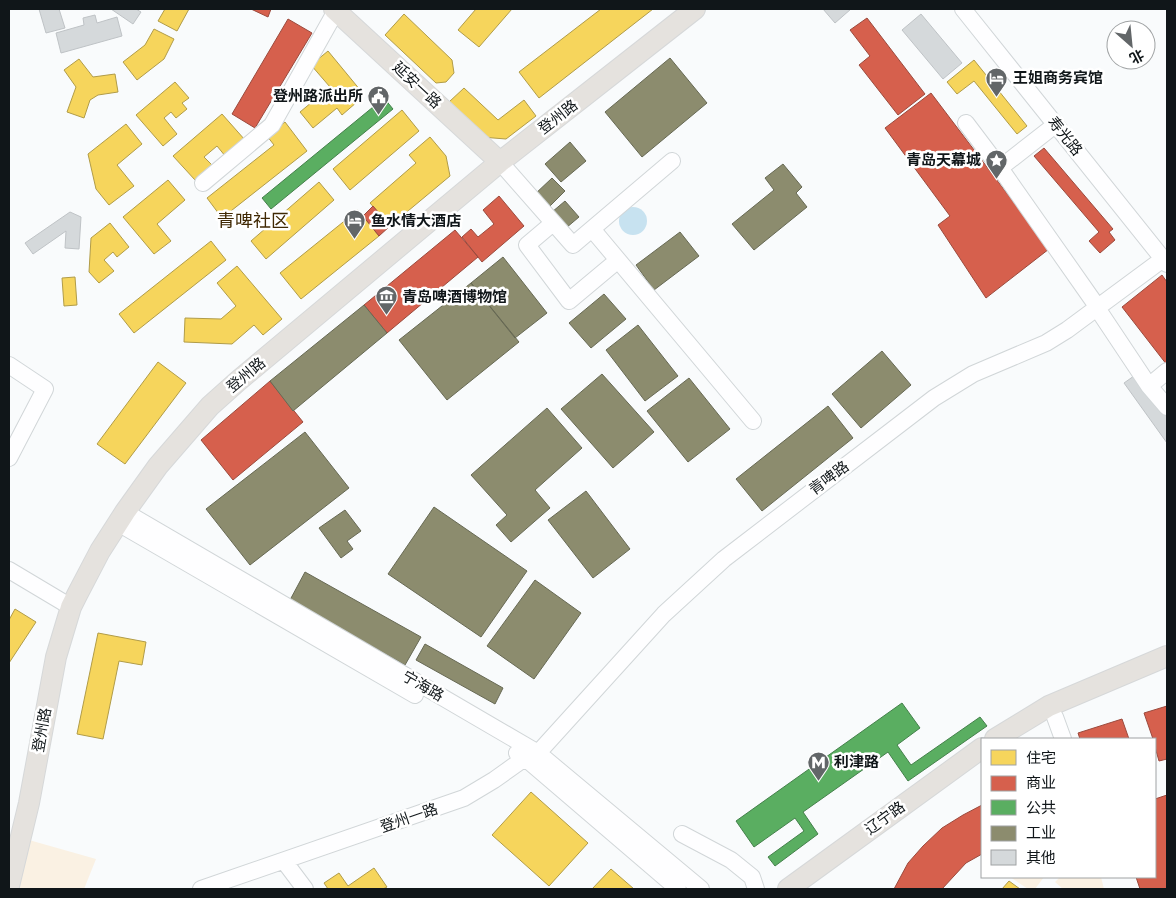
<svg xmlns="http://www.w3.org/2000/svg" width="1176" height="898" font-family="'Roboto Condensed','Noto Sans SC',sans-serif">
<rect width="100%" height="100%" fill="#f9fbfc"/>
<path fill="#faf1e3" d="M29 840 96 859 84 889H19Z
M1010 877H1044L1035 889H1028Z
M1060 877H1101L1104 889H1063L1055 882Z"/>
<path fill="#c7e2f0" d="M619 221a14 14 0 1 1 28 0a14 14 0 1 1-28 0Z"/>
<path fill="#f6d55c" stroke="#b19c48" d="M165 9H189L177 31 158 21Z
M476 9H512L479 47 458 30Z
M601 9H653L539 98 519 72Z
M404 14 452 60 454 73 446 82 436 83 385 35Z
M154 29 174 39 164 59 137 80 123 62 145 45Z
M328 51 361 91 353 97 357 102 342 115 337 108 313 128 300 112 330 87 311 65Z
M79 59 93 77 115 74 118 92 98 95 90 100 84 118 67 112 76 87 64 70Z
M974 60 1027 126 1017 134 974 81 957 94 947 82Z
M175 82 189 98 182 103 187 109 176 118 171 112 164 118 177 134 163 146 136 115Z
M464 88 498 120 524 100 536 116 506 139 481 137 449 102Z
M402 110 419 131 350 190 333 169Z
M222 114 245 140 226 157 217 146 204 157 212 165 195 180 173 156Z
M285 122 307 151 222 218 207 198 274 145 267 136Z
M126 124 142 144 117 165 134 186 109 205 96 189 88 154Z
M430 137 446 156 450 176 390 226 370 203 416 163 409 155Z
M168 180 185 200 157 224 171 241 154 254 123 217Z
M319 182 334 200 266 259 251 241Z
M358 210 379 236 301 299 280 273Z
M110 223 129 247 117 257 113 252 104 260 114 271 99 283 89 272 91 238Z
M211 241 226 260 134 333 119 314Z
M237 266 282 319 263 335 254 325 232 344 184 342 185 318 221 319 236 306 217 283Z
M75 277 77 305 64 306 62 278Z
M158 362 186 383 125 464 97 444Z
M15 609 36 622 9 663V620Z
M98 633 146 642 142 665 119 661 103 739 77 734Z
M531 792 588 843 549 886 492 835Z
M374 868 387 887 383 889H328L324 883 339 873 348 886Z
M611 869 634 889H592Z
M1009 881 1020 889H1002Z"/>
<path fill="#d6604d" stroke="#9b4a3d" d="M251 9H271L268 17Z
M867 18 925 94 898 115 859 65 870 56 850 30Z
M288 19 312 33 255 128 232 114Z
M931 93 1049 249 986 298 938 225 950 216 885 128Z
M1044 148 1113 229 1109 232 1115 240 1100 253 1089 241 1099 232 1034 156Z
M499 196 524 226 482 262 462 237 471 229 478 237 494 224 483 210Z
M373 206 390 226 379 236 363 216Z
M455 230 478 257 387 333 364 305Z
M1162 275 1167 282V365L1122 307Z
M270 381 303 422 233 480 201 440Z
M1167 706V759L1159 761 1155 747V739H1153L1144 713Z
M1122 719 1129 739H1080L1078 733Z
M1167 795V889H1140L1136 877H1155V799Z
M982 805V854L966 863 942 889H894L908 863 923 846 942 828 963 815Z"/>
<path fill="#5aae61" stroke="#44804b" d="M384 98 393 109 271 209 262 198Z
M902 703 920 728 897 745 911 765 980 717 987 726 908 781 888 752 803 812 818 834 775 866 768 857 804 831 795 818 754 847 736 821Z"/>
<path fill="#8c8c6e" stroke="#676954" d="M670 58 707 103 642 157 605 112Z
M570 142 586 161 561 182 545 164Z
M783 164 802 187 796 193 807 207 754 250 732 224 774 190 765 178Z
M552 178 565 191 547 209 534 195Z
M565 201 579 217 566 228 552 212Z
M680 232 699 256 654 290 636 265Z
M503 257 547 313 515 338 471 283Z
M471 283 519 342 447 400 399 340Z
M604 294 626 319 591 348 569 323Z
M364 305 387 333 293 411 270 381Z
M638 325 678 376 645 401 606 350Z
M882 351 911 385 861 428 832 394Z
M602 374 654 432 613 468 561 409Z
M689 378 730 429 688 462 647 411Z
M828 406 853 438 762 511 736 479Z
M547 408 582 448 535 490 550 508 511 542 496 525 507 515 471 475Z
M305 432 349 488 250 565 206 509Z
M586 491 630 549 593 578 548 520Z
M434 507 527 571 481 637 388 574Z
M345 510 361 531 347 541 353 549 341 558 319 528Z
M305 572 421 637 405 665 290 600Z
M535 580 581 613 534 679 487 646Z
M425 644 503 688 495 704 416 660Z"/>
<path fill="#d5d9db" stroke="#bfc3c6" d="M39 9H59L65 28 46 33Z
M111 9H136L141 12 133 24Z
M823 9H851L835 23Z
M921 14 962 63 943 79 902 30Z
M95 15 97 23 117 17 122 36 61 53 56 33 84 25 83 18Z
M70 212 81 217 79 249 65 248 66 231 33 254 25 243Z
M1141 371 1167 407V443L1124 383Z"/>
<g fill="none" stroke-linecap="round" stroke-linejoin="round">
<defs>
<path id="minor" d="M963 9 1167 264
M966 123 1000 168 1094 302
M500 162 573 245 672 161
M1000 168 1055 125
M203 183 272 125 337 9
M553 223 527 245 569 301 618 260
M592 229 753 421
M1101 314 1149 386 1167 407
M9 365 45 389 9 458
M1149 386 1167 371
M125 512 538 753 701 889
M118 523 415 695
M9 570 71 607
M1055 717 1063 739
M517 753 525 758 678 889
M682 834 731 860 752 877 756 889
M284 861 305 889
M201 889 464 798 494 780 525 758 538 753 664 614 724 559 934 398 973 374 1046 343 1067 330 1163 259"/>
<path id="major" d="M334 9 500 162
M995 739 1049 706 1167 656
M9 886 29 803 56 657 71 607 77 595 100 551 125 512 158 466 210 406 238 381 500 162 695 9
M788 889 982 748"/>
</defs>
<use href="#minor" stroke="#d1d6d8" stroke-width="18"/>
<use href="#major" stroke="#d6d8d9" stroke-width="22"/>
<use href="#minor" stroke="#fefeff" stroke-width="16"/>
<use href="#major" stroke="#e5e2de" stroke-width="20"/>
</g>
<defs>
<symbol id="hotel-pin" viewBox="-11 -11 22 30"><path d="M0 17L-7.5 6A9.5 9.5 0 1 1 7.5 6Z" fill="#626668" stroke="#fff"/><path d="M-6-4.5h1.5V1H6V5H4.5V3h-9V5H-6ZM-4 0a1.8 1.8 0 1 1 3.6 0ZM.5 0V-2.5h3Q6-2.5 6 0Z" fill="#fff"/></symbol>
<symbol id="civic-pin" viewBox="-11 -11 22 30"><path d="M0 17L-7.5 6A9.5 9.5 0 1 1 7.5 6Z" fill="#626668" stroke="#fff"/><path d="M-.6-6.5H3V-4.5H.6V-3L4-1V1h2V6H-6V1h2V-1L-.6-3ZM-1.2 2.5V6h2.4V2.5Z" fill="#fff"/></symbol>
<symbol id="sight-pin" viewBox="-11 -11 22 30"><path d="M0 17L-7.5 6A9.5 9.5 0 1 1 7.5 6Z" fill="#626668" stroke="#fff"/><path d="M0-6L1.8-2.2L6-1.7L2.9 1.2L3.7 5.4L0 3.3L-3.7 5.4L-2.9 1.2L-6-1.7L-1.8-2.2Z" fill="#fff"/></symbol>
<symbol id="museum-pin" viewBox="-11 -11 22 30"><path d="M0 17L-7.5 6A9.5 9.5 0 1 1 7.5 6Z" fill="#626668" stroke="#fff"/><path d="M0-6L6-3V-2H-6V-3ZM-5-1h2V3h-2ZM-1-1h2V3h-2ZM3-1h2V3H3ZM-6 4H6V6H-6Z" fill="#fff"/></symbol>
<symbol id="metro-pin" viewBox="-11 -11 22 30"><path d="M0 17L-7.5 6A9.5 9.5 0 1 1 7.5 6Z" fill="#626668" stroke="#fff"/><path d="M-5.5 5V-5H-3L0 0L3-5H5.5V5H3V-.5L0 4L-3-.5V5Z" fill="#fff"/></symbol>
</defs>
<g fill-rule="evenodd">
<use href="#hotel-pin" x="984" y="66" width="25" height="34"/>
<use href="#civic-pin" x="366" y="84" width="25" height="34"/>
<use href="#sight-pin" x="984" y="148" width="25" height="34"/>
<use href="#hotel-pin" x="342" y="208" width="25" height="34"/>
<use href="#museum-pin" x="374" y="284" width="25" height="34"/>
<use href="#metro-pin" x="806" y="750" width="25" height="34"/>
</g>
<g text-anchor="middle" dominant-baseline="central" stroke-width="5" stroke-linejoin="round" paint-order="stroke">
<g font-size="15" font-weight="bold" fill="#101619" stroke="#fff" text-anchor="start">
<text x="1013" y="78">王姐商务宾馆</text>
<text x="363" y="96" text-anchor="end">登州路派出所</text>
<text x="981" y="160" text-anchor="end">青岛天幕城</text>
<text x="371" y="221">鱼水情大酒店</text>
<text x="402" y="297">青岛啤酒博物馆</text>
<text x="834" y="762">利津路</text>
</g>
<g font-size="15" fill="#101619" stroke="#fff">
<text transform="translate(417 85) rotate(43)">延安一路</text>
<text transform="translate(558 117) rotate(-38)">登州路</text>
<text transform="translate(1065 136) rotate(51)">寿光路</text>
<text transform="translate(246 375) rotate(-40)">登州路</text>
<text transform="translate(829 478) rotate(-37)">青啤路</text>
<text transform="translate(423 686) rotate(30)">宁海路</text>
<text transform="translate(42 730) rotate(-80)">登州路</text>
<text transform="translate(409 818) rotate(-19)">登州一路</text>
<text transform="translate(885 818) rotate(-36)">辽宁路</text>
</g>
<g font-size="18" fill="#402904" stroke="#fff">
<text x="253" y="220">青啤社区</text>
</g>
</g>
<rect width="1176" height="898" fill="none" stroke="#101619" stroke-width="20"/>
<rect x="981" y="738" width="175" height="140" fill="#ffffff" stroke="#9fa2a3"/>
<rect x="991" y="750" width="25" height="15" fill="#f6d55c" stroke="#9fa2a3"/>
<text x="1026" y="763" font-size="15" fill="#101619">住宅</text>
<rect x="991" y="776" width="25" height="15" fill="#d6604d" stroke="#9fa2a3"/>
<text x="1026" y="788" font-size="15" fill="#101619">商业</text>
<rect x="991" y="800" width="25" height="15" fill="#5aae61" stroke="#9fa2a3"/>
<text x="1026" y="813" font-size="15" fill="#101619">公共</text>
<rect x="991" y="826" width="25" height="15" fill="#8c8c6e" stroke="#9fa2a3"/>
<text x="1026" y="838" font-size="15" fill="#101619">工业</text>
<rect x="991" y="850" width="25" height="15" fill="#d5d9db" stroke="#9fa2a3"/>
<text x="1026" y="863" font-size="15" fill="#101619">其他</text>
<g transform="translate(1131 45) rotate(153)"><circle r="24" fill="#ffffff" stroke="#9fa2a3"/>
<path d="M0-4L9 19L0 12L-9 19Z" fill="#626668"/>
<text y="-8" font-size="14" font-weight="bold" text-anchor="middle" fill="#101619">北</text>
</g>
</svg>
